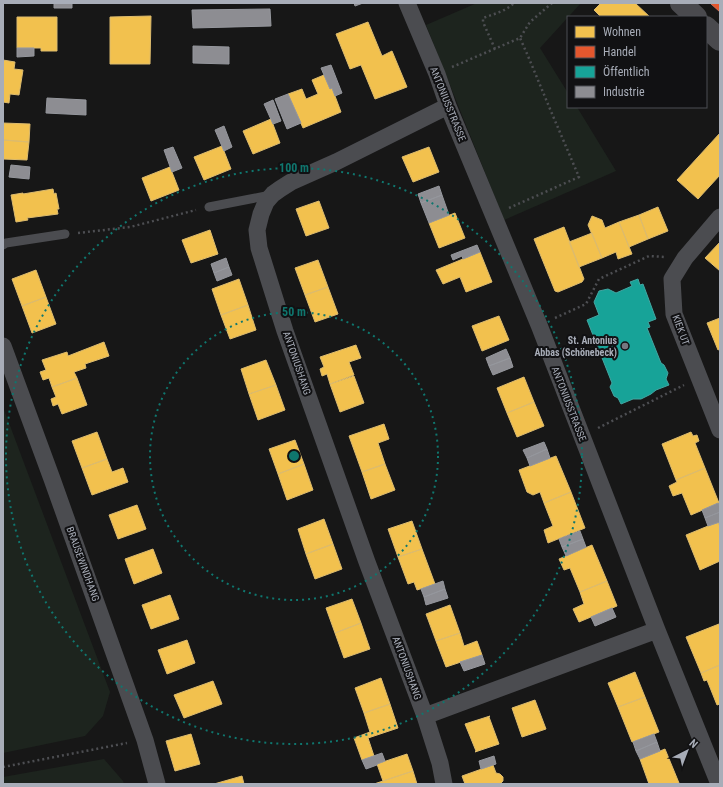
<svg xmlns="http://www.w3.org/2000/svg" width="723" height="787" font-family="'Roboto Condensed',sans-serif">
<rect width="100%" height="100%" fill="#171717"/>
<path fill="#1d241e" d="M477 3H581L540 48 568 93V107H577L616 171 504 220 426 25Z
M3 407 110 692 103 716 85 736 3 753Z
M104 759 123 781 124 784H3V777Z"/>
<path fill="#f2c14e" stroke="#dcbb6e" d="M601 3H635L650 17H601L594 10Z
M151 16 150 64H110V17Z
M17 17H57V51H41V48H17Z
M368 22 382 56 392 51 407 87 375 99 361 65 350 69 336 34Z
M3 60 15 62 14 69 23 70 19 95 10 94 9 103 3 102Z
M324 75 330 89 332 88 341 112 303 128 288 94 302 89 306 99 318 94 312 80Z
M271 119 280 143 253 154 243 131Z
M3 123 30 124 29 142 3 140Z
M720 133V175L698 199 677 180Z
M3 140 29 142 27 160 3 159Z
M222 146 231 169 204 180 194 157Z
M429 147 439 172 413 182 402 157Z
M170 167 179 190 151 201 142 178Z
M53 189 54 194 56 193 59 209H57L58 214 27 218 28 220 16 222 11 195 23 193V194Z
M319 201 329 228 306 236 296 209Z
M658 207 668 231 648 239 639 215Z
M455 213 465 238 439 248 429 223Z
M639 215 648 239 629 247 619 222Z
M592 216 602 220 605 228 619 222 632 254 618 259 616 252 602 258 588 225Z
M564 227 584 279 582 282 558 292 555 291 534 239Z
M210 230 218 254 191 263 182 240Z
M592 233 602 258 579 267 569 242Z
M720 242V271L705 258Z
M480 252 492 282 466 292 460 277 443 284 436 270Z
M318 260 328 287 305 295 295 268Z
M36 270 46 297 22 306 12 279Z
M239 279 248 305 221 315 212 289Z
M328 287 338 314 315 322 305 295Z
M46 297 56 324 32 333 22 306Z
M248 305 256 330 230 339 221 315Z
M499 316 509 340 482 351 472 326Z
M720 318V349L718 350 707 323Z
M104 342 109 356 85 364 86 368 74 372 77 378 52 387 49 378 43 380 40 372 46 370 42 360 67 352 68 356Z
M356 345 361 358 349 362 354 375 330 384 327 374 322 376 320 369 324 367 320 357Z
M266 360 276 385 249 394 241 369Z
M354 376 364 403 340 412 330 384Z
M524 377 534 402 507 413 497 388Z
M77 378 87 405 62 414 58 404 53 406 51 399 56 397 52 387Z
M276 385 285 410 258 420 249 394Z
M534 402 544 426 517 437 507 413Z
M384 424 389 439 378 443 385 464 362 472 349 436Z
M97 432 107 459 82 468 72 441Z
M691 432 693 436 697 435 699 441 695 443 705 468 676 480 662 444Z
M295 440 304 464 278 474 269 449Z
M556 456 571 492 544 503 540 492 533 495 527 492 519 470Z
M107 459 112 472 123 468 128 482 92 495 82 468Z
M304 464 313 490 287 500 278 474Z
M385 464 395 490 371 499 362 472Z
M705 468 719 503 691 515 682 493 673 496 669 486 677 482 676 480Z
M571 492 585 528 548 543 544 530 553 526 544 503Z
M137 505 146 529 118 539 109 515Z
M324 519 333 544 306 554 298 529Z
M412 521 422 549 398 557 388 529Z
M718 522 720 527V561L700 570 686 535Z
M333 544 342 569 315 579 306 554Z
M592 545 607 581 580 592 570 568 564 570 559 559Z
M153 549 162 573 134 584 125 559Z
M422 549 435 584 417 590 414 582 408 584 398 557Z
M607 581 617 606 579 622 573 609 584 604 580 592Z
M170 595 179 619 151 629 142 605Z
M352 599 361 623 335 633 326 608Z
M450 605 460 633 436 641 426 614Z
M361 623 370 649 344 658 335 633Z
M719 624 720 627V665L701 673 686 637Z
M460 633 464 646 477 641 482 655 446 667 436 641Z
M187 640 195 663 167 674 158 650Z
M720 665V704L717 705 707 680 704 681 701 673Z
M635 672 645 697 618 707 608 683Z
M381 678 390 704 364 713 355 688Z
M213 681 222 704 184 718 174 695Z
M645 697 659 732 632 742 618 707Z
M535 700 546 729 522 737 512 708Z
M390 704 398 728 368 738 374 756 362 760 354 738 370 732 364 713Z
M490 716 489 717 499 744 475 752 476 751 465 724Z
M191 734 200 764 175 771 166 741Z
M665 749 679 783 676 784H649L640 759Z
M407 754 413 771 383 781 377 764Z
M493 765 496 773 500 774 503 777V781L500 784H465L462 776Z
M413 771 417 784H374Z
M242 776 244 784H214Z"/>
<path fill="#e4572e" stroke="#d27157" d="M710 3H720V12Z"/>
<path fill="#17a398" stroke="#42a6a2" d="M638 279 640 285 643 284 656 319 648 322 650 327 647 328 661 363 664 365 668 373 666 379 669 385 656 390 651 394 641 399H633L621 404 618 398 614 396 610 387 612 383 587 320 599 315 594 302 599 291 608 289 616 293 632 286 630 282Z"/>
<path fill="#8d8d92" stroke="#95979d" d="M54 3H72V8H54Z
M354 3H363L355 6Z
M270 9 271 26 193 28 192 10Z
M193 46 229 47V64L193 63Z
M17 48H34V56L17 57Z
M331 65 342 93 335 96 332 88 330 89 321 68Z
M288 94 301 123 287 129 275 99Z
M47 98 86 100V115L46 113Z
M273 100 281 121 273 124 264 104Z
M224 126 232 147 224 151 215 130Z
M173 147 182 168 172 172 164 150Z
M11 165 30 167 29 179 9 177Z
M439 186 442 195 421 203 418 194Z
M442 195 449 215 429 223 421 203Z
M477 245 480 252 463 259 462 256 453 260 451 255Z
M226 258 229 267 214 273 211 264Z
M229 267 232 275 217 281 214 273Z
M506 349 510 358 489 366 486 358Z
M510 358 513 367 493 375 489 366Z
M544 442 547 449 527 458 523 450Z
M547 449 550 458 530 466 527 458Z
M718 503 720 508V512L705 518 702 510Z
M720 512V522L708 526 705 518Z
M580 531 583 539 562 547 559 539Z
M583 539 586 547 566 556 562 547Z
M443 581 445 589 424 597 421 589Z
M445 589 448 598 426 605 424 597Z
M612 608 616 617 595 626 591 617Z
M482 655 485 664 464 671 460 662Z
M654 734 657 742 636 751 633 742Z
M657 742 660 751 640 759 636 751Z
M382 753 385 761 377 764V765L366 769 362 760Z
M494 756 496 764 481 769 479 761Z"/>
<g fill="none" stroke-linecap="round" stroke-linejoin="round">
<path stroke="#4d4e52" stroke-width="2.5" stroke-dasharray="2 3" stroke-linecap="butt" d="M495 49 483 22V18C494 14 506 11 514 3
M452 67 520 38 530 22 552 3
M509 208 579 177 550 109 528 56 520 38
M78 233 130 227 196 210
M555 318 586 304 599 279 649 256 665 257
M598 428 684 385
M3 767 127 743"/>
<path stroke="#4b4c50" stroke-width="9" d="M209 207 271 195
M3 245 6 243 65 234"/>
<path stroke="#4b4c50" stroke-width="17" d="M407 3 437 74 448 106 539 325 657 630 719 784
M720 217 685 258 672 279 674 314 720 430
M3 346 52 479 145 740 157 784
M425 716 657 630
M444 784 440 763 425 716 367 562 285 331 259 248 257 230 261 214 266 202 273 194 280 189 291 182 336 162 448 106"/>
<path stroke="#4a4a4e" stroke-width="22" d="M681 3 696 17
M706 27 720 40"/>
</g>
<g fill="none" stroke="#0f766e" stroke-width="2" stroke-dasharray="2 4">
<circle cx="294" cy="456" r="144"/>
<circle cx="294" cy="456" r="288"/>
</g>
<circle fill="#757880" stroke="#111113" stroke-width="1.5" cx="625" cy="346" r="4"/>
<g text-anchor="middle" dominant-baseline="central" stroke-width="4" stroke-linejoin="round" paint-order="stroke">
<g font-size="10" fill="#a8adb8" stroke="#111113">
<text transform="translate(448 104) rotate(68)">ANTONIUSSTRASSE</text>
<text transform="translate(681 330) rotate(70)">KIEK UT</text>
<text transform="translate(297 363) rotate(71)">ANTONIUSHANG</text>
<text transform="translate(569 404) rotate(69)">ANTONIUSSTRASSE</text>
<text transform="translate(83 564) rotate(70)">BRAUSEWINDHANG</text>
<text transform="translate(407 668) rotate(70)">ANTONIUSHANG</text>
</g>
<g font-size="10" font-weight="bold" fill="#a8adb8" stroke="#111113" text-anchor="end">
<text x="617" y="340">St. Antonius<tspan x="617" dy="12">Abbas (Schönebeck)</tspan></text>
</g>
</g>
<circle cx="294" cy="456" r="6" fill="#0f766e" stroke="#111113" stroke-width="2"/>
<g font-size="12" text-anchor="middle" font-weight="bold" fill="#0f766e" stroke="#111113" stroke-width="4" stroke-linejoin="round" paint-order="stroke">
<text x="294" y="172">100 m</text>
<text x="294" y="316">50 m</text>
</g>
<rect width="723" height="787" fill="none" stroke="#a8adb8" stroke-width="8"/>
<rect x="567" y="16" width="140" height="92" fill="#111113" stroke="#4d4f55"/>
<rect x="575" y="26" width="20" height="12" fill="#f2c14e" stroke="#4d4f55"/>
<text x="603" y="36" font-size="12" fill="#a8adb8">Wohnen</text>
<rect x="575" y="46" width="20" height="12" fill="#e4572e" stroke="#4d4f55"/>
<text x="603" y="56" font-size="12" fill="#a8adb8">Handel</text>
<rect x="575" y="66" width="20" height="12" fill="#17a398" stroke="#4d4f55"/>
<text x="603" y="76" font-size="12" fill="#a8adb8">Öffentlich</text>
<rect x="575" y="86" width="20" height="12" fill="#8d8d92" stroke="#4d4f55"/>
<text x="603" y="96" font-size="12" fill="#a8adb8">Industrie</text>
<g transform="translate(687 751) rotate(42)" stroke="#111113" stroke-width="3" paint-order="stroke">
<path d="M0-3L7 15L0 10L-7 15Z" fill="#a8adb8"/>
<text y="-6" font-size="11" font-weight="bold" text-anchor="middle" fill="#a8adb8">N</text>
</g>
</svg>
